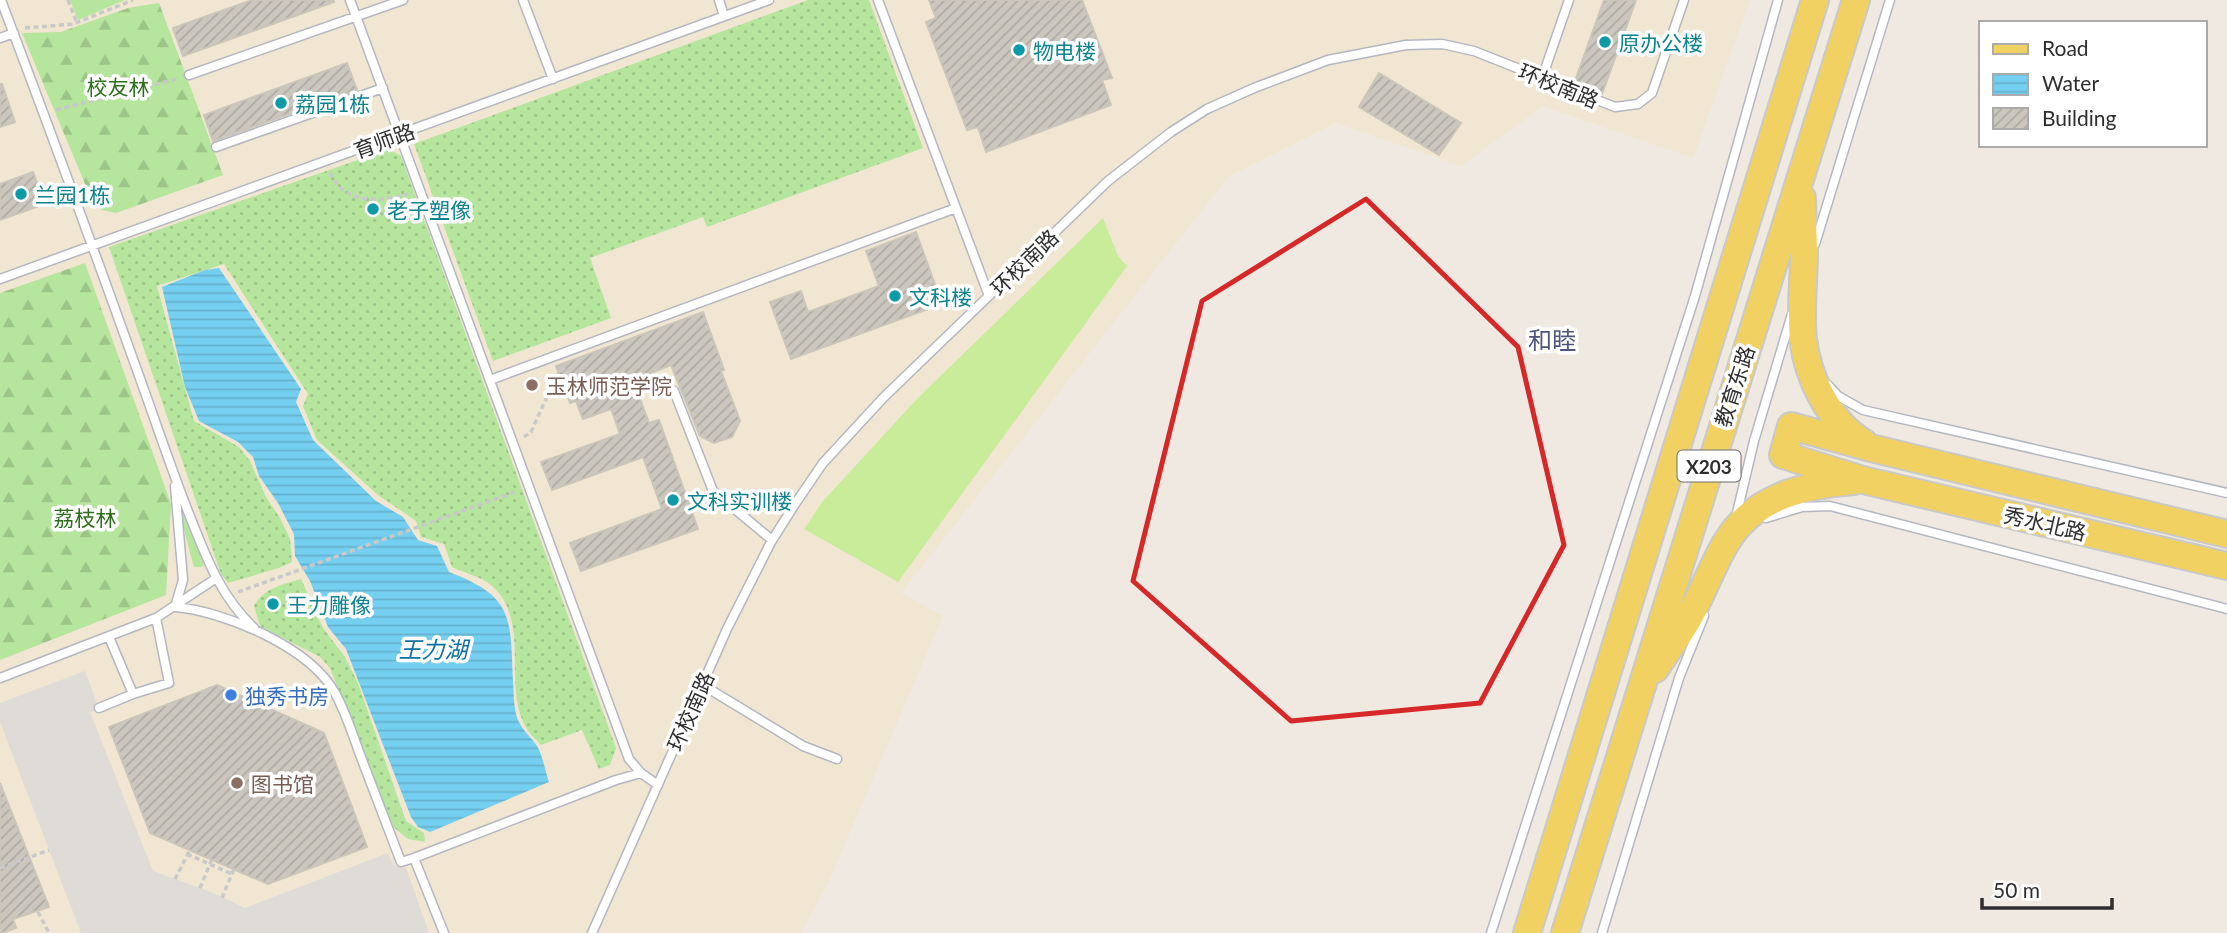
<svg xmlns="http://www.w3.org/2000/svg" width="2227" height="933" font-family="Lato,'Noto Sans SC',sans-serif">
<defs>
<pattern id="forest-firs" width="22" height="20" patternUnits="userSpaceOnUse" patternTransform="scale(1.75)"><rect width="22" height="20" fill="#b6e59e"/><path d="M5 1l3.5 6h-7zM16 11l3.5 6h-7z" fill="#9dc588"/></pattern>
<pattern id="garden-dots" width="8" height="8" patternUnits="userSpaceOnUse" patternTransform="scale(1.75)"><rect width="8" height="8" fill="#b6e59e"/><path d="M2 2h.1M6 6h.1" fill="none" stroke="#9dc588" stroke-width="1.8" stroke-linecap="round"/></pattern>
<pattern id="water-rules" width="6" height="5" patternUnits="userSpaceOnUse" patternTransform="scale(1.75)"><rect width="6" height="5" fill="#75cff0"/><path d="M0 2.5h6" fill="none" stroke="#66b2ce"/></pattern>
<pattern id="building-hatch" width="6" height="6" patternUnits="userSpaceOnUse" patternTransform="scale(1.75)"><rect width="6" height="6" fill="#cbc7bf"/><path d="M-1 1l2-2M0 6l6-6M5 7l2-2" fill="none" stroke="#afaba4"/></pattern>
</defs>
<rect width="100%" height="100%" fill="#efe9e1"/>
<path fill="#f0e6d1" d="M0 0H1750L1693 158 1543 106 1461 166 1336 123 1228 177 901 593 943 616 828 883 801 933H0Z"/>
<path fill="#b6e59e" d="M70 0H125L78 20Z
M184 510 204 565 202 567H194L179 511Z"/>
<path fill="url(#forest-firs)" d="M159 3 223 175 116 213 102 210 93 203 22 33 61 32 128 8Z
M85 263 171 504 166 595 0 660V293Z"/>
<path fill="url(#garden-dots)" d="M808 0H869L923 148 707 227 703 217 590 258 611 318 493 361 414 144Z
M389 149 401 156 616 748 610 765 599 769 582 730 541 745C533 737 526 730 522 719 505 677 531 613 487 582 477 576 463 572 452 567L444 544 421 537 416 521 378 495 317 440 303 406 308 394 224 264 157 286 194 421 239 447 250 461 266 497 280 518 290 539 292 562 279 568 228 583 221 574 109 247Z
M301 579 323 628 345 657 358 683 406 821 424 833 425 842 408 839 392 826 330 668 320 657 260 626 254 606C264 588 283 584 301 579Z"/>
<path fill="#c9ec9a" d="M1103 218 1118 256 1127 266 898 582 804 529 823 501 916 400Z"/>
<path fill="#dfdcd8" d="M85 671 99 709 90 712 153 871 211 892 245 908 388 853 394 866 406 868 429 933H81L0 722V703Z"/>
<path fill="url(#water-rules)" d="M219 268 301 389 296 402 313 440 376 501 403 517 418 540 437 546 449 572C515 597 510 618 513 682 514 694 513 708 518 720 522 730 531 737 537 746 543 756 545 771 549 782L430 832 418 827 411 817 346 649 328 627 310 581 295 556 294 534 278 503 259 476 253 457 238 442 199 421 185 387 162 287 205 270Z"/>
<path fill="url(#building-hatch)" stroke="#cbc5ba" stroke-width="2" d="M252 0H333L334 2 183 56 173 28Z
M929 0H1082L1112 78 1102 80 1111 105 986 152 978 127 967 130 926 22 936 18Z
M1604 0H1636L1602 94 1574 84Z
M347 63 357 90 213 141 204 115Z
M1379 73 1461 123 1439 155 1359 107Z
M0 84H2L15 122 0 127Z
M33 172 45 204 0 220V184Z
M916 232 942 304 791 359 770 302 801 291 808 312 879 286 866 251Z
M703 312 724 370 721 371 740 421 732 437 714 443 700 436 671 365 633 380 649 423 659 420 698 529 581 571 570 543 662 509 643 457 552 490 541 462 620 434 611 409 583 419 576 401 570 403 556 366Z
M217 685 324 733 367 847 268 884 150 833 109 727Z
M0 783 49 907 13 919 16 928 2 933H0Z"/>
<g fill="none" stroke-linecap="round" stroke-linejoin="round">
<defs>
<path id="lane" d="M1 0C46 119 90 239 133 359 152 411 169 463 189 514 206 557 220 596 254 628
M350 0 629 759 641 773 658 785
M523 0 553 79
M719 0 724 16
M878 0 989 296
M0 38 14 33
M189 75 403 0
M1542 78 1569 0
M216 147 383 88
M1815 244 1890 0
M0 279 769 0
M490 380 956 208
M1828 385 1838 396 1863 410 2227 493
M674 391 713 491 772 540
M175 486 183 580 175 607
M1736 517 1754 441 1792 314
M1766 518 1802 507 1830 506 2227 609
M175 607C224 611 310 647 335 693 345 711 352 732 359 752 373 789 387 825 401 862L414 858 444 933
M0 678 156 618 215 579
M701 684 803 746 837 759
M133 694 169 683 156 618
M99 708 133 694 109 637
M414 858 616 780 641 773
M592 933 727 629 771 542 795 504 823 463 884 397 1108 181 1171 132 1207 109 1254 88 1328 60 1406 45 1442 44 1474 51 1615 107 1638 104 1652 93 1684 0
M1491 933 1695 296 1778 0
M1602 933 1679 678 1704 616"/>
<path id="primary" d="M1802 198C1802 216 1804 234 1804 252 1804 281 1800 310 1803 339 1808 379 1829 421 1864 443
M2227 534 1871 448 1791 426 1783 455 1863 480 2227 566
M1655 669C1667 651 1681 633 1691 614 1704 590 1713 564 1727 541 1755 496 1805 485 1854 481
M1527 933 1815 0
M1565 933 1856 0"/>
</defs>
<use href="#lane" stroke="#b4b7c1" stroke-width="11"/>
<use href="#primary" stroke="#c9c9c9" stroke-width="30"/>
<path stroke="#c9c9c9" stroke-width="3.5" stroke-dasharray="5 3.5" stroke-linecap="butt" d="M68 0 77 23
M25 28 73 24 133 0
M56 110 177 79
M330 173C346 205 378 202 408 194
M524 437 531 432 556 377 566 366
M238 592 517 491
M187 854 232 874
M0 868 49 850
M175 879 190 850
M200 888 212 859
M222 898 234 869
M38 912 49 933"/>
<use href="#lane" stroke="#fff" stroke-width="8"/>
<use href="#primary" stroke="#f2d163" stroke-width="26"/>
</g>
<path fill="none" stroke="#d62828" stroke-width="5" stroke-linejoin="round" d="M1366 199 1518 347 1564 545 1480 703 1291 721 1133 581 1202 301Z"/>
<g fill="#0f9aa8" stroke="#fff" stroke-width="2.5">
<circle cx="1605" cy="42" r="7"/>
<circle cx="1019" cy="50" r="7"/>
<circle cx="281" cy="103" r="7"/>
<circle cx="21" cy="194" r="7"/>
<circle cx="373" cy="209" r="7"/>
<circle cx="895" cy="296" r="7"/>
<circle cx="673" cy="500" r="7"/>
<circle cx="273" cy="604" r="7"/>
</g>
<g fill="#8d6e63" stroke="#fff" stroke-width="2.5">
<circle cx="532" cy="385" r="7"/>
<circle cx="237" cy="783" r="7"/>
</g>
<circle fill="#3f7fe0" stroke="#fff" stroke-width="2.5" cx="231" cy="695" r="7"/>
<g text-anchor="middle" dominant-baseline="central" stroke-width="7" stroke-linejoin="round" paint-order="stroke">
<rect fill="#fff" stroke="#6d6d6d" stroke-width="2" x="1677.5" y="450.5" width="63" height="31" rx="5"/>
<g font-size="19" font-weight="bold" fill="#2e2e2e">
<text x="1709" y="466">X203</text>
</g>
<g font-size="21" fill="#0d838f" stroke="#fff" text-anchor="start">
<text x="1619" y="42">原办公楼</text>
<text x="1033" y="50">物电楼</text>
<text x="295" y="103">荔园1栋</text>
<text x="35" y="194">兰园1栋</text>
<text x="387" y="209">老子塑像</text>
<text x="909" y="296">文科楼</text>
<text x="687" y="500">文科实训楼</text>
<text x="287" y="604">王力雕像</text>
</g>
<g font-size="21" fill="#2e2e2e" stroke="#fff">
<text transform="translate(1559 85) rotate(22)">环校南路</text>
<text transform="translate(384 140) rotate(-20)">育师路</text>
<text transform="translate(1024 262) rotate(-44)">环校南路</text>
<text transform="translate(1734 386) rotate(-72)">教育东路</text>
<text transform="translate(2045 523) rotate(13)">秀水北路</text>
<text transform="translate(690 711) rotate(-66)">环校南路</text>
</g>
<g font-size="21" fill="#2c6e1b" stroke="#fff">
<text x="118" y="86">校友林</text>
<text x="85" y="517">荔枝林</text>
</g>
<g font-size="21" fill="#785e54" stroke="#fff" text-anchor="start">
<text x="546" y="385">玉林师范学院</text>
<text x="251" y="783">图书馆</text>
</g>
<g font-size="21" fill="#366cbe" stroke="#fff" text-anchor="start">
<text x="245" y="695">独秀书房</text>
</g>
<g font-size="23" font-style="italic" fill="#0d6fa3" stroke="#fff">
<text x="433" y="649">王力湖</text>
</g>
<g font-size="24" fill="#4d5680" stroke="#fff">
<text x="1552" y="339">和睦</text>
</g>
</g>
<rect x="1979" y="21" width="228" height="126" fill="#ffffff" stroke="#ababab" stroke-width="2"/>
<rect x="1993" y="44" width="35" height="10" fill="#f2d163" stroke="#ababab" stroke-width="2"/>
<text x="2042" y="56" font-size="21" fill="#2e2e2e">Road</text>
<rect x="1993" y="74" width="35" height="21" fill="url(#water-rules)" stroke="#ababab" stroke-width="2"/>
<text x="2042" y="91" font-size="21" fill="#2e2e2e">Water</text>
<rect x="1993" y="108" width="35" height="21" fill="url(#building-hatch)" stroke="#ababab" stroke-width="2"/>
<text x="2042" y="126" font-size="21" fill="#2e2e2e">Building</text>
<path d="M1982 898v10h130v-10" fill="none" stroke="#2e2e2e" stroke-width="3.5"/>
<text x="1993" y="898" font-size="21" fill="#2e2e2e" stroke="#ffffff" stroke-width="5" paint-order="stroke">50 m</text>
</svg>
